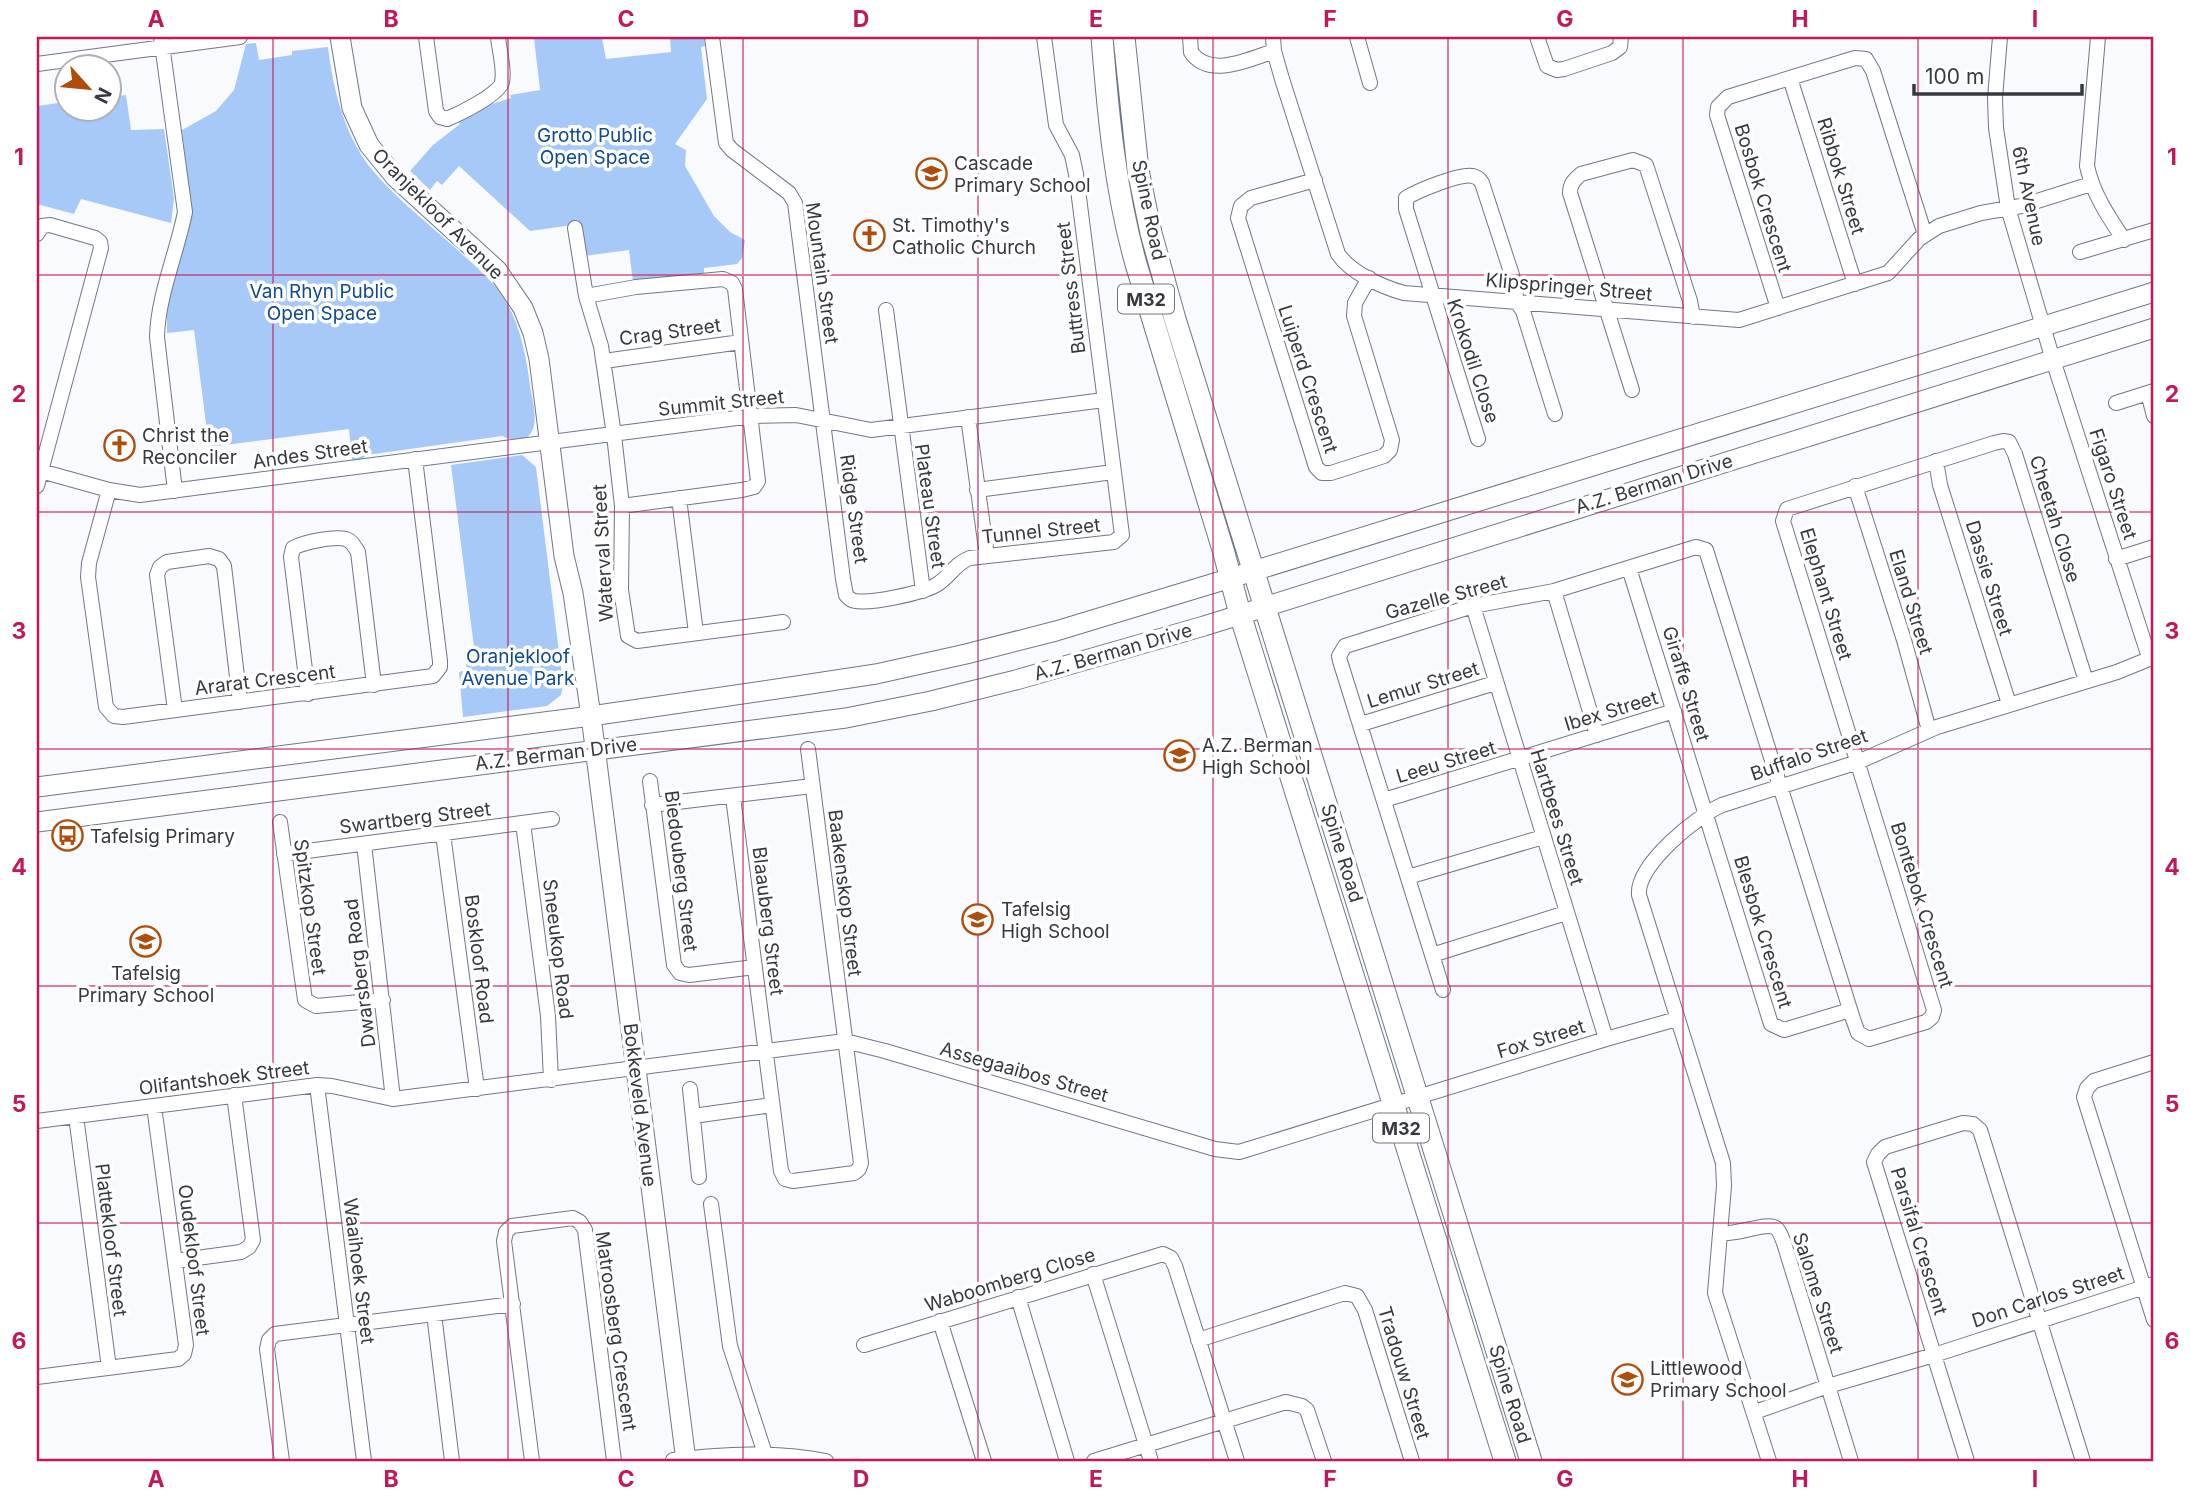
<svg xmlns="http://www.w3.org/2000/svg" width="2191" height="1498" font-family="Inter,sans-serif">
<rect width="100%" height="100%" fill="#f8fafd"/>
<path fill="#a7c9f8" d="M542 37 602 38 606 59 671 52 670 37H704L705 46 701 47 707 99 675 144 686 150 685 166 714 216 730 232 745 240 742 258 737 264 704 268V273L633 282 629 250 584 256 580 224 530 231 459 166 442 185 437 181 430 190 410 171 433 145 460 124 458 120 489 101 492 104 511 98 510 95 540 90 534 38Z
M256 43 259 60 292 55V51L328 47C333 88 343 131 369 166 395 199 431 225 462 254 479 269 496 284 508 305 521 329 527 360 530 386 532 400 539 421 531 433 524 443 511 440 502 436L367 455 362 459 352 460 349 429 209 447 194 330 167 333V318H164L190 208 182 130 216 111 234 90 246 44Z
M126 95 131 130 164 129 174 198 171 223 81 199 74 214 37 204V106L66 102V108H108L109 97Z
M522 455 536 467 563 684 561 695 547 706 463 717 459 672 467 670 466 664 476 663 451 465Z"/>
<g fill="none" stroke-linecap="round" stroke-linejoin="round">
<defs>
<path id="street" d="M161 37 185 212C177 253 158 295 157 337L175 491
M426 37 436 111 440 117 447 119C459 114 500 94 502 82 505 69 499 50 498 37
M712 37 726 143 732 150 789 193 795 203 843 579 846 595C850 599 850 600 855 601 871 604 922 593 936 585 950 577 955 563 970 558L1114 542 1122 535 1076 174 1072 155 1056 125 1044 37
M1190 37 1191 52C1209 79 1250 59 1274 51
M1273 37 1274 51 1282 79 1338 254C1351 273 1382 287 1404 293L1739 320 1888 273 1919 239 1939 226 1981 213 2021 206 2091 184
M1357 37 1370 83
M1537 37 1547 66 1557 70 1564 69 1612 53 1620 47 1621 37
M2000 37 1995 98 1996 128 2008 208 2053 360 2147 651 2152 658
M2098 37 2087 166C2093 194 2108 216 2124 240
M37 64 240 37
M1790 78 1855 284
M1315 180 1251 198 1241 206 1238 218 1316 467 1322 473H1331L1384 456 1390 450 1392 440 1354 316 1355 303 1369 278
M575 228 586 296 601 346 614 435 622 506 621 590 628 636 637 641 783 622
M37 234 42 226 50 225 95 238 100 242 101 248 37 486
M2080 252 2154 230
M586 296 636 287 723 279 732 283 735 289 758 481 754 487 742 490 622 506
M1778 308 1717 115 1718 107 1728 97 1855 58 1866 59 1873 71 1925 235
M886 310 923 591
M604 361 741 342
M1632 390 1570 193C1570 184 1574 180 1581 174L1633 160 1646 165 1690 301 1693 317
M2148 393 2154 416
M2116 403 2154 391
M968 417 987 556
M1478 439 1406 209V198C1417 191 1460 173 1473 176 1479 178 1479 179 1482 183L1512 275 1517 302 1523 311 1555 414
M1936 461 1940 485 2009 704
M37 470 109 490 140 495 752 416 796 415 871 430 1104 400
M1855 486 1904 640 1929 730
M109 490 89 563 88 577 106 707 114 716 123 717 433 676 440 667V661L415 459
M977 490 1113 472
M679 498 696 633
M2116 559 2154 547
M1629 568 1771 1024 1784 1030 1850 1010
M1554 591 1597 735
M1473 606 1606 1039
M308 694 291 557 293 548C304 542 334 536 346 539 352 541 354 546 358 552L374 685
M175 710 157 575 160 567 167 562 209 556 219 559 224 566 240 702
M1361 724 1495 683
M650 781 674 965 680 973 689 975 755 967
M733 797 781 1171 785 1179 793 1181 854 1173 859 1169 861 1163 808 749
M1384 800 1674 711
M652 805 812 786
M280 822 305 1000 316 1006 383 1000
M523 823 548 1016 551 1080
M443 834 477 1089
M364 844 393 1099
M284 854 552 819
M1408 877 1543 837
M1432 955 1566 913
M1443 990 1340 661 1339 656 1345 646 1473 606 1554 591 1696 547 1706 550 1853 1019 1858 1033 1869 1039 1926 1022 1932 1017 1934 1010 1783 521 1787 509 1994 443 2003 441 2009 442 2015 454 2086 681
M2154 1062 2094 1081 2087 1088 2084 1097 2154 1320
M317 1085 364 1461
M690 1089 699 1177
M76 1116 109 1368
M693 1116 772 1105
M37 1121 317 1085 332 1086 393 1099 845 1041 885 1051 1215 1149 1239 1152 1606 1039 1677 1019
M711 1204 730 1346 765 1454
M1720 1233C1735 1236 1767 1221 1776 1228 1780 1231 1782 1238 1784 1243L1851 1461
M175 1261 241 1252 249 1247 253 1240 234 1095
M1093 1274 1151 1461
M1018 1297 1067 1461
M434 1314 452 1461
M940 1321 984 1461
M1198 1340 1345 1293 1357 1296 1365 1310 1412 1461
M864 1345 1163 1254 1171 1258 1175 1266 1237 1461
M37 1377 178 1359 184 1354 186 1345 154 1106
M1755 1412 1828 1386 1934 1355 2154 1284
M673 1460C725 1454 774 1451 826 1461
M282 1461 267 1349 269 1340 275 1334 513 1304
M532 1461 504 1241 506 1232 512 1226 573 1218 580 1222 585 1230 614 1461
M1094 1461 1286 1402 1302 1406 1307 1410 1324 1461
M1769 1461 1715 1293 1724 1186 1723 1163 1639 895C1636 865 1697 816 1722 805L1858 762 1937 727 2117 672 2154 657
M1967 1461 1874 1162 1878 1154 1885 1147 1963 1123 1973 1124 1980 1130 2083 1461"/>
<path id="secondary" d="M340 37 352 108 369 145 395 177 497 270 523 308 533 333 539 359 564 556 573 593 591 716 686 1461
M37 787 591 716 797 686 876 674 966 654 1056 631 1231 578 2154 292
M37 822 846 718 931 701 1016 680 1204 626 2154 328"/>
<path id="primary" d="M1102 37C1108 113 1115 190 1136 264L1224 553 1240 614 1505 1461
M1124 37 1138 170 1151 233 1175 319 1531 1461"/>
</defs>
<use href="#street" stroke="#6f7886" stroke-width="16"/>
<use href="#secondary" stroke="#6f7886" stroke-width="21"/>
<use href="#primary" stroke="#6f7886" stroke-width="23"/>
<use href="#street" stroke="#fff" stroke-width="14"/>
<use href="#secondary" stroke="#fff" stroke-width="19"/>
<use href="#primary" stroke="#fff" stroke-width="21"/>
</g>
<path fill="none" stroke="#c2185b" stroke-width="2" stroke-opacity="0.55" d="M273 37V1461M508 37V1461M743 37V1461M978 37V1461M1213 37V1461M1448 37V1461M1683 37V1461M1918 37V1461M37 275H2154M37 512H2154M37 749H2154M37 986H2154M37 1223H2154"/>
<defs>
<symbol id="school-ring" viewBox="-11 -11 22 22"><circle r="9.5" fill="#fff" stroke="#ae4d0c" stroke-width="1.5"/><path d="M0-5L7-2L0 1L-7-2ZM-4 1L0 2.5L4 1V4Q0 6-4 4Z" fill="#ae4d0c"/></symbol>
<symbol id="church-ring" viewBox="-11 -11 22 22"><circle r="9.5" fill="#fff" stroke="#ae4d0c" stroke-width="1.5"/><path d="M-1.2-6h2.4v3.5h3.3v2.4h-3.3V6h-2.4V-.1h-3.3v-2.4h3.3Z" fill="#ae4d0c"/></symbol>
<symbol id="bus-ring" viewBox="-11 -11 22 22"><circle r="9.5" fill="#fff" stroke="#ae4d0c" stroke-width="1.5"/><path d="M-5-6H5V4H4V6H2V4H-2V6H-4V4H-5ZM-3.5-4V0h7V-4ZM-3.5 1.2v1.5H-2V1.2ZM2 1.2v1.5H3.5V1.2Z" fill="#ae4d0c"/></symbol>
</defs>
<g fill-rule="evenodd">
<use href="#school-ring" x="914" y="156" width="35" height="35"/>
<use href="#church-ring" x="852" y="218" width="35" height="35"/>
<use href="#church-ring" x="102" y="428" width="35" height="35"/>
<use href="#school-ring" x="1162" y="738" width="35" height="35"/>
<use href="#bus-ring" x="50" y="818" width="35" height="35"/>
<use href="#school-ring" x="960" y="902" width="35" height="35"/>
<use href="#school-ring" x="128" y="924" width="35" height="35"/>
<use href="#school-ring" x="1610" y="1362" width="35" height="35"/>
</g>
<g text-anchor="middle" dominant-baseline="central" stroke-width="7" stroke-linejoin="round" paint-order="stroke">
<g fill="#fff" stroke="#727579" stroke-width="2">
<rect x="1118" y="284.5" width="56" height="29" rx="5"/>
<rect x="1373" y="1113.5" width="56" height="29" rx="5"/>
</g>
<g font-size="18" font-weight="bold" fill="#363a40">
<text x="1146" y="299">M32</text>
<text x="1401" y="1128">M32</text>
</g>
<g font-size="19" fill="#104a92" stroke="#fff">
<text x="595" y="135">Grotto Public<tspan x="595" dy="22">Open Space</tspan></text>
<text x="322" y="291">Van Rhyn Public<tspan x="322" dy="22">Open Space</tspan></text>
<text x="518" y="656">Oranjekloof<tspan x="518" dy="22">Avenue Park</tspan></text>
</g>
<g font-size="19" fill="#363a40" stroke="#fff" text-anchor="start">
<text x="954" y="163">Cascade<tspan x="954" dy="22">Primary School</tspan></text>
<text x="892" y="225">St. Timothy's<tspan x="892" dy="22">Catholic Church</tspan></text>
<text x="142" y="435">Christ the<tspan x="142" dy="22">Reconciler</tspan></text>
<text x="1202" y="745">A.Z. Berman<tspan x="1202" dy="22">High School</tspan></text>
<text x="90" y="836">Tafelsig Primary</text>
<text x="1001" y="909">Tafelsig<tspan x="1001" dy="22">High School</tspan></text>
<text x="146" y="973" text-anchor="middle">Tafelsig<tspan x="146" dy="22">Primary School</tspan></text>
<text x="1650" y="1368">Littlewood<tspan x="1650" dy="22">Primary School</tspan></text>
</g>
<g font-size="19" fill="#363a40" stroke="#fff">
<text transform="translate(1841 176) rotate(73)">Ribbok Street</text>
<text transform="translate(2029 196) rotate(78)">6th Avenue</text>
<text transform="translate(1763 198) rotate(73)">Bosbok Crescent</text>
<text transform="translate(1149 210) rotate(78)">Spine Road</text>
<text transform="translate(438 214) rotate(45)">Oranjekloof Avenue</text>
<text transform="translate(822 273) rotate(82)">Mountain Street</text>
<text transform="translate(1569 287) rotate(5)">Klipspringer Street</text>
<text transform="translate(1071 288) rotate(-97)">Buttress Street</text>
<text transform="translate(670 332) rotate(-8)">Crag Street</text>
<text transform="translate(1473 361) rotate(72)">Krokodil Close</text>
<text transform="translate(1308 379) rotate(72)">Luiperd Crescent</text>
<text transform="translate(721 403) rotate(-6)">Summit Street</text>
<text transform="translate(310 454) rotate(-8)">Andes Street</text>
<text transform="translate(1654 484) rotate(-17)">A.Z. Berman Drive</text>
<text transform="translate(2113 484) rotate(72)">Figaro Street</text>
<text transform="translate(930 506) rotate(82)">Plateau Street</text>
<text transform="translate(854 509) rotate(82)">Ridge Street</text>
<text transform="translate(2055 519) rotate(73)">Cheetah Close</text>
<text transform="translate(1041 531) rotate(-6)">Tunnel Street</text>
<text transform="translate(603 553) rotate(-93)">Waterval Street</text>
<text transform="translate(1989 578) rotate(73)">Dassie Street</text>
<text transform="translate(1826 594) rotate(73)">Elephant Street</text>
<text transform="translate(1446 597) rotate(-15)">Gazelle Street</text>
<text transform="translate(1911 602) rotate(73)">Eland Street</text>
<text transform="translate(1113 652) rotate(-16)">A.Z. Berman Drive</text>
<text transform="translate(265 680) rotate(-7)">Ararat Crescent</text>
<text transform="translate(1686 684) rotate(73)">Giraffe Street</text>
<text transform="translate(1423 685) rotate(-17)">Lemur Street</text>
<text transform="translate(1611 711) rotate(-17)">Ibex Street</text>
<text transform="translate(556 754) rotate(-7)">A.Z. Berman Drive</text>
<text transform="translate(1809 755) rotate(-19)">Buffalo Street</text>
<text transform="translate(1446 762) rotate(-17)">Leeu Street</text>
<text transform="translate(1557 817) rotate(73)">Hartbees Street</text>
<text transform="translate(415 818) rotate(-7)">Swartberg Street</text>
<text transform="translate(1342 853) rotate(73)">Spine Road</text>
<text transform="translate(681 871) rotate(83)">Biedouberg Street</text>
<text transform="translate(845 893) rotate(83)">Baakenskop Street</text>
<text transform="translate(1922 905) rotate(73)">Bontebok Crescent</text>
<text transform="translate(310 907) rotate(82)">Spitzkop Street</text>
<text transform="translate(768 921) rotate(83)">Blaauberg Street</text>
<text transform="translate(1763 932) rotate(73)">Blesbok Crescent</text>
<text transform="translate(558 949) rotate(83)">Sneeukop Road</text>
<text transform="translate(479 959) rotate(83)">Boskloof Road</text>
<text transform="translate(360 973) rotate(-97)">Dwarsberg Road</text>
<text transform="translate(1541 1039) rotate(-17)">Fox Street</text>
<text transform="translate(1024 1072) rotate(16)">Assegaaibos Street</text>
<text transform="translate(224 1078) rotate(-7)">Olifantshoek Street</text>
<text transform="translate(640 1105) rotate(83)">Bokkeveld Avenue</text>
<text transform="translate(111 1240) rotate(83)">Plattekloof Street</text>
<text transform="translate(1919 1241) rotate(73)">Parsifal Crescent</text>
<text transform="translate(194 1260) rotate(83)">Oudekloof Street</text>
<text transform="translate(359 1271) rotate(83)">Waaihoek Street</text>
<text transform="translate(1010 1280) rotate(-17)">Waboomberg Close</text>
<text transform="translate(1818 1293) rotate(72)">Salome Street</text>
<text transform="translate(2048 1297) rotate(-18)">Don Carlos Street</text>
<text transform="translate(616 1331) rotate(82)">Matroosberg Crescent</text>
<text transform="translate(1404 1373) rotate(73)">Tradouw Street</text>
<text transform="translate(1510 1394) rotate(73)">Spine Road</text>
</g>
</g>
<rect width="2191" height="1498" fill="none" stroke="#ffffff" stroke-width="77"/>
<g transform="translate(88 88) rotate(117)"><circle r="33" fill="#ffffff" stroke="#afb0b3" stroke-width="2"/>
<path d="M0-5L12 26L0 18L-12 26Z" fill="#ae4d0c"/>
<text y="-10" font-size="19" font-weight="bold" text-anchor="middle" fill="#363a40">N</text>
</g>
<path d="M1914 84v10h168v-10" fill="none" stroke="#363a40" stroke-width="3.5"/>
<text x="1925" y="84" font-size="21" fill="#363a40" stroke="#ffffff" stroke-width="5" paint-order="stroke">100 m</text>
<rect x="38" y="38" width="2114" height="1422" fill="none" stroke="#c2185b" stroke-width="2.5"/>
<g font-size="23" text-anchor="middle" font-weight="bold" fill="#c2185b">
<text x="156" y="27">A</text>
<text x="391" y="27">B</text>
<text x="626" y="27">C</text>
<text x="861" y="27">D</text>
<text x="1096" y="27">E</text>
<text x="1330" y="27">F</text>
<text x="1565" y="27">G</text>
<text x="1800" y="27">H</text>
<text x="2035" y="27">I</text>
<text x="19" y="165">1</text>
<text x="2172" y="165">1</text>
<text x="19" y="402">2</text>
<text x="2172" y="402">2</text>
<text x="19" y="639">3</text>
<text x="2172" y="639">3</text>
<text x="19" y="875">4</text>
<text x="2172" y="875">4</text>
<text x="19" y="1112">5</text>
<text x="2172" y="1112">5</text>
<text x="19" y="1349">6</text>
<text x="2172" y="1349">6</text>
<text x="156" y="1487">A</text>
<text x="391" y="1487">B</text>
<text x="626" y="1487">C</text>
<text x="861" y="1487">D</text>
<text x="1096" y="1487">E</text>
<text x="1330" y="1487">F</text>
<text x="1565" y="1487">G</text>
<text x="1800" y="1487">H</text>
<text x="2035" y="1487">I</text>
</g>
</svg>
